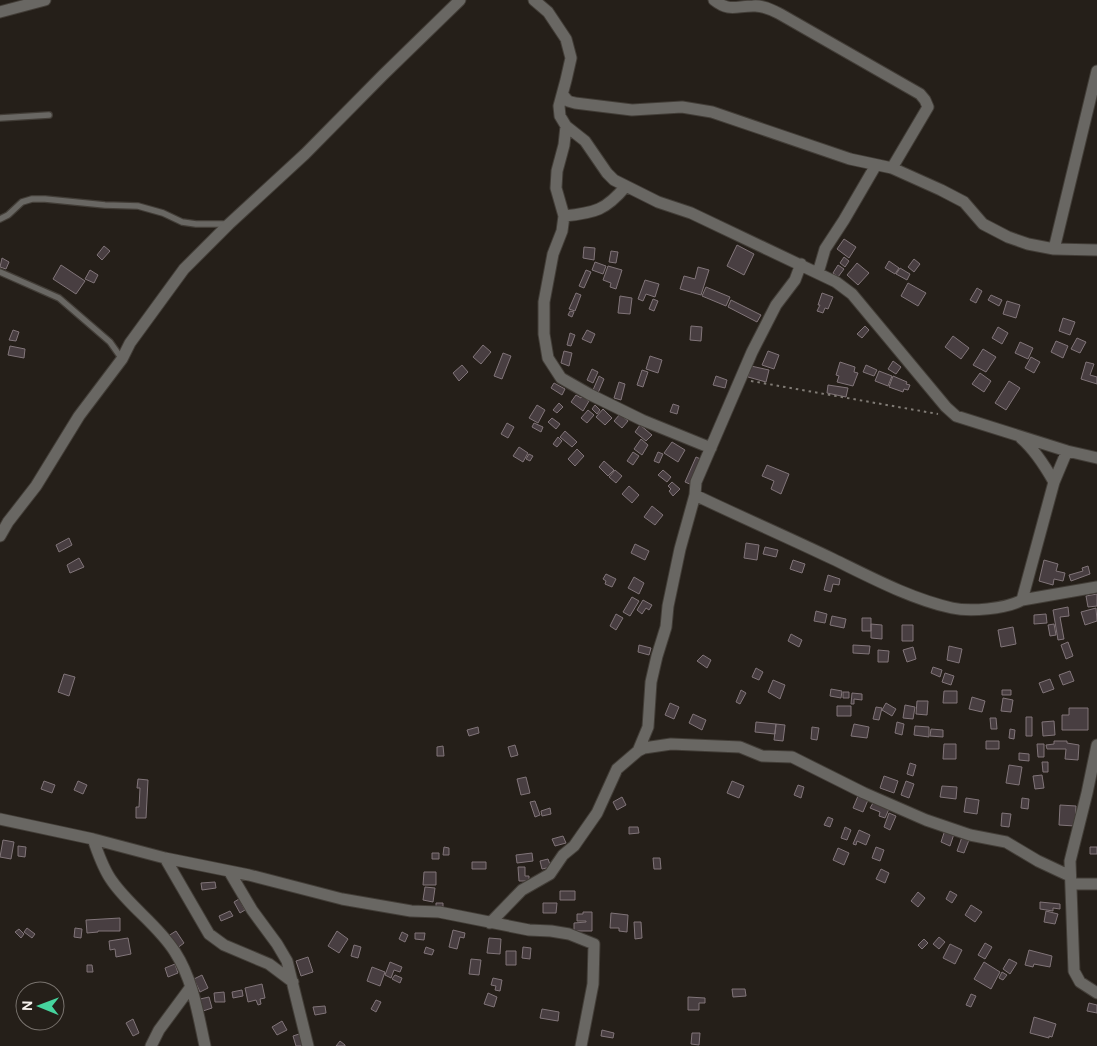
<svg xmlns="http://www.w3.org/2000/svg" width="1097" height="1046" font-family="'DM Sans',sans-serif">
<rect width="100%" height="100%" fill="#251f19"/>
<path fill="#483e41" stroke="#817579" d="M844 239 856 247 849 258 837 249Z
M737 245 754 254 744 275 727 266Z
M104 246 110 251 102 260 97 255Z
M584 247 595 248 594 260 583 258Z
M611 251 618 252 616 263 609 262Z
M844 257 849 261 845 267 840 263Z
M2 258 9 262 6 269 0 267Z
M914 259 920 264 914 272 908 267Z
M889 261 899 268 895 274 885 268Z
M595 262 606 266 603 274 592 270Z
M857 263 869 273 858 285 847 275Z
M61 265 85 281 76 294 53 279Z
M838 265 844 269 838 277 833 273Z
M608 266 622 270 616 289 610 287 611 283 603 280Z
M698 267 709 270 701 295 680 289 684 276 695 279Z
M900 268 910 274 907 280 896 274Z
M90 270 98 275 94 283 85 279Z
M586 270 591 272 584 288 579 286Z
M645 280 659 284 655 297 646 294 643 301 638 299Z
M908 283 926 293 918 306 901 296Z
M706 287 730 297 726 306 702 296Z
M977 288 982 291 976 303 970 300Z
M576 293 581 295 575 311 569 309Z
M822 293 833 297 828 309 825 308 823 313 817 311 820 305H818Z
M991 295 1002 300 999 306 988 300Z
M620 296 632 298 630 314 618 313Z
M653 299 658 301 654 311 649 309Z
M731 300 761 315 757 322 728 307Z
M1007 301 1020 305 1016 318 1003 314Z
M570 311 574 312 572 317 568 315Z
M1063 318 1075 322 1070 335 1059 331Z
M691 326 702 327 701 341 690 340Z
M865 326 869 330 862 338 857 334Z
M998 327 1008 333 1002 344 992 338Z
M13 330 19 332 16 341 9 340Z
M587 330 595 334 591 343 582 339Z
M570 333 575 335 571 346 567 345Z
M953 336 969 348 961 359 945 347Z
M1077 338 1086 342 1080 353 1071 349Z
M1056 341 1068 346 1063 358 1051 352Z
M1020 342 1033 348 1028 359 1015 353Z
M483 345 491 352 481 364 473 357Z
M10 346 25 349 24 358 8 355Z
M983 349 996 357 986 372 973 365Z
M564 351 572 353 569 366 561 363Z
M768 351 779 355 774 369 762 365Z
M503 353 511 356 502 379 494 376Z
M650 356 662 360 658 373 646 369Z
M1031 357 1040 362 1034 373 1025 368Z
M893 361 901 367 896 374 888 369Z
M840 362 855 367 854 372 858 373 853 386 837 382 839 376 836 375Z
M1086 362 1094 364 1090 375 1097 377V384L1081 379Z
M462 365 468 372 459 381 453 373Z
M866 365 877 370 874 376 863 372Z
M751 366 769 370 766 382 748 377Z
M592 369 598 372 593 383 587 380Z
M642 370 648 372 643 387 637 385Z
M879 371 892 376 888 386 875 381Z
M980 373 991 381 984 392 972 384Z
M599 376 604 379 598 393 593 390Z
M716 376 727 380 725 388 713 385Z
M893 376 907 382 906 384 910 385 908 390 904 389 903 392 889 387Z
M1009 381 1020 388 1006 410 995 403Z
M619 382 625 384 621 400 614 398Z
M554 383 565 389 562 395 551 388Z
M828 385 848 388 846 397 827 393Z
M576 395 581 398 582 396 589 401 583 411 571 402Z
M559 403 563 407 557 413 553 410Z
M673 404 679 406 677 414 670 412Z
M537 405 545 410 538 423 529 418Z
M595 405 600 410 597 414 592 409Z
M603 409 612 418 605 425 596 417Z
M588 410 594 415 587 423 581 418Z
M620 414 628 421 622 428 614 421Z
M552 418 560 424 556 429 548 422Z
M507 423 514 427 508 438 501 434Z
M534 423 543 427 541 432 532 427Z
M640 425 652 435 646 441 635 432Z
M565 431 577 442 572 447 560 437Z
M558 437 562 441 557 447 553 444Z
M641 439 648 445 642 455 634 449Z
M672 442 685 450 678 462 664 453Z
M519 447 528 453 523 462 513 456Z
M577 449 584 456 575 466 568 459Z
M633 452 639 456 633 465 627 461Z
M658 452 663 454 659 463 654 461Z
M529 454 533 456 530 461 526 459Z
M696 457 703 460 692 485 685 482Z
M604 461 614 470 608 476 599 467Z
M767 465 789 474 781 494 771 489 774 481 762 476Z
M615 470 622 476 616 483 609 477Z
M663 470 671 477 667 482 658 475Z
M672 482 680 489 673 496 669 491 671 489 668 486Z
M629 486 639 495 632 503 622 494Z
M652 506 663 515 655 525 644 517Z
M69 538 72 545 59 552 56 545Z
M746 543 759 545 757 560 744 558Z
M635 544 649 551 645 560 631 553Z
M765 547 778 550 776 557 763 554Z
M79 558 84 567 70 573 67 565Z
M793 560 805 564 802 573 790 569Z
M1044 560 1058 564 1056 571 1065 573 1063 581 1054 579 1053 585 1039 581Z
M1088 566 1090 574 1071 581 1069 575 1083 571 1082 568Z
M606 574 616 579 612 587 605 584 606 581 603 579Z
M828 575 840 579 839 585 833 584 831 592 824 590Z
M634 577 644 583 639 594 628 588Z
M1097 594V606L1088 607 1086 596Z
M632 597 639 601 630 616 623 612Z
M643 600 652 605 649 610 646 608 642 614 637 610Z
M1068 607 1069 616 1060 617 1064 639 1058 640 1053 610Z
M1096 608 1097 621 1085 625 1081 612Z
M816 611 827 614 825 623 814 621Z
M616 614 623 618 616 630 610 626Z
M1046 614 1047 623 1034 624V615Z
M832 616 846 619 844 628 830 625Z
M862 618H871V631H862Z
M871 624 882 625V639L871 638Z
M1054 624 1056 635 1050 636 1048 625Z
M902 625H913V641H902Z
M1013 627 1016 644 1001 647 998 630Z
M791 634 802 640 799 647 788 641Z
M1068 642 1073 656 1066 659 1061 645Z
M639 645 651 648 649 655 638 652Z
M853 645 870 646 869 654 853 653Z
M949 646 962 649 959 663 947 660Z
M913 647 916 659 907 662 903 650Z
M878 650 889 651 888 662H878Z
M703 655 711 660 707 668 697 661Z
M933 667 942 670 940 677 931 673Z
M756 668 763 672 759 680 752 677Z
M1070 671 1074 681 1063 685 1059 675Z
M945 673 954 676 951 685 942 682Z
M64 674 75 677 69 696 58 692Z
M1050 679 1054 689 1043 693 1039 683Z
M773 680 785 685 780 699 768 692Z
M831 689 842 691 841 698 830 696Z
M741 690 746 693 740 704 736 702Z
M1002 690H1011V695H1002Z
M944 691H957V703H943Z
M843 692H849V698H843Z
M852 693 862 694V700L854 699V704H851Z
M972 697 985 701 982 712 969 709Z
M1003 698 1013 700 1011 712 1001 711Z
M917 701H928L927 715 916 714Z
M670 703 679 707 674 719 665 715Z
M886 703 896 709 892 716 882 710Z
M905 705 915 707 913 719 903 718Z
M837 706H851V716H837Z
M876 707 882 708 879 720 873 719Z
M1069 708H1088V730H1062V715H1069Z
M693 714 706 720 702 730 689 723Z
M1026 717H1032V736H1026Z
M990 718H996L997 729H991Z
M1054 721 1055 735 1043 736 1042 722Z
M756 722 776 724 775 734 755 732Z
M897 722 904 724 902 735 895 733Z
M776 724 785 725 783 741 774 740Z
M854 724 869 727 867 738 851 736Z
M915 726 929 727V737L914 735Z
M478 727 479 733 469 736 467 730Z
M812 727 819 728 817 740 811 739Z
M931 729 943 730V737L930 736Z
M1010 729 1015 730 1014 739 1009 738Z
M986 741H999V749H986Z
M1054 741H1067V743L1079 745 1078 760 1065 759 1066 749H1047L1046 745 1054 744Z
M944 744H956V759H943Z
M1037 744H1044V757H1038Z
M515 745 518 755 511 757 508 747Z
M443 746 444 756H437V747Z
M1019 753 1029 754V761L1019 760Z
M1042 762H1048V772H1043Z
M910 763 916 765 913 776 907 774Z
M1009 765 1022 767 1019 785 1006 783Z
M1042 775 1044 788 1035 789 1033 776Z
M884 776 898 781 894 793 880 788Z
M526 777 530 793 521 795 517 779Z
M138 779 148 780 146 818H136V807H139L140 788H137Z
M44 781 55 785 52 793 41 789Z
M78 781 87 785 83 794 74 790Z
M732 781 744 786 739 798 727 793Z
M906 781 914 784 909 798 901 795Z
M798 785 804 787 801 798 794 795Z
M942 786 957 787 956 799 940 797Z
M858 796 868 800 863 812 853 808Z
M622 797 626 805 617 810 613 802Z
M966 798 979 800 977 814 964 812Z
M1022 798 1029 799 1028 809 1021 808Z
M535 801 540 815 535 817 530 802Z
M873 803 889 809 885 818 879 816 880 812 870 808Z
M1060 805 1076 806 1075 826 1059 825Z
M550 808 551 814 542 816 541 811Z
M889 813 896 816 890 830 884 827Z
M1002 813 1011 814 1009 827 1001 826Z
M828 817 833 819 830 827 824 825Z
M629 827H638L639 833 629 834Z
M845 827 851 830 847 840 841 838Z
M859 830 870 835 866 845 857 841 856 845 853 844Z
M945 830 954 834 950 846 941 842Z
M563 836 566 843 555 846 552 839Z
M962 837 969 840 964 853 957 851Z
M3 840 14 842 11 859 0 857Z
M18 846 26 847 25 857 18 856Z
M444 847 449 848V855H443Z
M876 847 884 850 880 861 872 858Z
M1090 847H1097V854H1090Z
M838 848 849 853 844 865 833 860Z
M432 853H439V859H432Z
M532 853 533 861 517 863 516 855Z
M653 858H660L661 869H654Z
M548 859 551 867 542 869 540 861Z
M472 862H486V869H472Z
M518 867H525V876H529V881H519Z
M881 869 889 873 885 883 876 879Z
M424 872H436V885H423Z
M215 882 216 888 202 890 201 883Z
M425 887 435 888 433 902 423 900Z
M560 891H575V900H560Z
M950 891 957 895 952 903 946 899Z
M918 892 925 898 918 907 911 901Z
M239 899 245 910 240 913 234 902Z
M1040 902 1060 904V909L1053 908V911L1040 909Z
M436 903H443V909H436Z
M543 903H557L556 913H543Z
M971 905 982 912 975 922 965 915Z
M230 911 233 916 221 921 219 916Z
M1046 911 1058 914 1055 924 1044 922Z
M583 912H592V931H574V923L586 922V921H577V914H583Z
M611 913 628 915 627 932 619 931V928H610Z
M120 918V931H98V932L87 933 86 920Z
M634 922H641L642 938 635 939Z
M27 928 35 934 32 938 24 932Z
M75 928 82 929 81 938 74 937Z
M19 929 24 934 21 938 15 932Z
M453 930 465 933 464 938 460 937 457 949 449 947Z
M176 931 184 943 176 949 168 936Z
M337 931 348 939 339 953 328 946Z
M402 932 408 935 405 942 399 939Z
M415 933H425L424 940 415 939Z
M939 937 945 942 939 949 933 944Z
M128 938 131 954 116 957 115 949 110 950 109 941Z
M489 938 501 939 500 954 487 953Z
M924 939 928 943 922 949 918 945Z
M985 943 992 947 985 959 978 955Z
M950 944 962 950 955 964 943 958Z
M354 945 361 947 358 958 351 956Z
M426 947 434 950 432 955 424 953Z
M523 947 531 948 530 959 522 958Z
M1029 950 1052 956 1050 967 1034 964 1033 967 1025 965Z
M506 951H516V965H506Z
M308 957 313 972 301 976 296 961Z
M471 959 481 960 479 975 469 974Z
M1009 959 1017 963 1010 974 1003 969Z
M390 962 402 967 400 972 394 970 391 978 385 975Z
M984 962 1000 972 991 989 974 979Z
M175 964 178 973 168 977 165 968Z
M87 965H92L93 972H87Z
M372 967 385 972 380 986 367 981Z
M1002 972 1007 975 1003 980 999 978Z
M202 975 208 988 200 992 194 979Z
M395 975 402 978 400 983 392 979Z
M493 978 502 980 500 991 495 990 496 986 491 985Z
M262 984 265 998 260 999 261 1004 258 1005 256 1000 248 1002 245 988Z
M732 989H745L746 996 733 997Z
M242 990 243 996 233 998 232 992Z
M224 992 225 1002H215L214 993Z
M488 993 497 997 494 1007 484 1004Z
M971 994 976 996 971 1007 966 1005Z
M209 997 212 1008 203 1011 200 999Z
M688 997 705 998V1003H699V1010H688Z
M376 1000 381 1002 376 1012 371 1009Z
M1089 1003 1097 1005V1013L1087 1011Z
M325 1006 326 1013 315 1015 313 1007Z
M542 1009 559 1012 558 1021 540 1018Z
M1034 1017 1056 1024 1052 1037 1049 1036V1038L1030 1033Z
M133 1019 139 1033 133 1036 126 1023Z
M282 1021 287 1030 277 1035 272 1027Z
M602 1030 614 1033 613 1038 601 1036Z
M692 1033H700L699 1045 691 1044Z
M299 1034 303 1046H296L293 1036Z
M340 1041 345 1045V1046H336Z"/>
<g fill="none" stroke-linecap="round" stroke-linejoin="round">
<defs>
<path id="service" d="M0 118 49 115
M0 219 8 215 22 202 32 199H45L105 205 138 206 163 213 182 222 196 224H228
M0 272 59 298 110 342 122 359"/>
<path id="minor" d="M534 0 548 12 566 39 571 58 566 80 559 106 560 116 566 126 585 141 607 173 614 180 658 202 691 213 836 282 852 294 946 407 956 416 1067 451 1097 458
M714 0C729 12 736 6 753 6 763 5 772 10 780 14L920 94 925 100 928 107 892 168
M0 12 45 0
M563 95 568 101 575 103 632 110 682 107 712 112 850 159 892 168 941 190 964 202 983 224 1008 237 1028 244 1054 249 1097 250
M566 126 564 145 557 171 556 188 564 216 562 231 553 254 544 302V334L548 358 561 378 589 394 642 420 711 448
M564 216C595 213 606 210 626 186
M1054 249 1097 71
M818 273 825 249 844 220 876 165
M1021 438C1035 450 1045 466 1054 482
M695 495C741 517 787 537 833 559 870 577 911 599 952 608 970 612 1006 609 1022 600L1097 587
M0 536 8 522 36 486 79 416 122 359 130 343 184 269 229 224 305 154 383 75 460 0
M1022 600 1054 482 1067 451
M1097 745 1087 793 1070 861 1074 971 1080 982 1097 993
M638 751 648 727 651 682 657 656 666 627 668 606 680 549 695 495 696 482 752 352 776 305 795 280 801 264
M0 819 93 839 165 858 249 875 342 899 411 911 439 912 529 930 551 931 569 934 594 944 593 984 581 1046
M93 839C98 853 103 869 112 881 130 907 158 925 175 952 193 980 198 1014 205 1046
M165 858 209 934 224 945 269 964 293 982
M229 871 252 910 277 944 287 961 308 1046
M1071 884H1097
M490 923 522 890 550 874 563 855 574 846 597 813 617 769 638 751 644 748 671 744 740 747 762 756 792 757 864 793 926 820 970 835 1006 842 1038 861 1070 876
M151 1046 159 1030 190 988"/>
</defs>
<use href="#service" stroke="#423d37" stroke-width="8"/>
<use href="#minor" stroke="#423d37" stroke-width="13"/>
<path stroke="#807b75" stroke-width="2" stroke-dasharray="2.5 4" stroke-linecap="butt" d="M751 381 938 414"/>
<use href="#service" stroke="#696763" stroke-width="5.5"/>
<use href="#minor" stroke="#696763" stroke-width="11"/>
</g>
<g transform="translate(40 1006) rotate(271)"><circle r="24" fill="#251f19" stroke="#79736e"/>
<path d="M0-4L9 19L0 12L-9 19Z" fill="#46d49e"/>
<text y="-8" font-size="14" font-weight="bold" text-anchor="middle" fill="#f7f2ee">N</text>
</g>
</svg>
